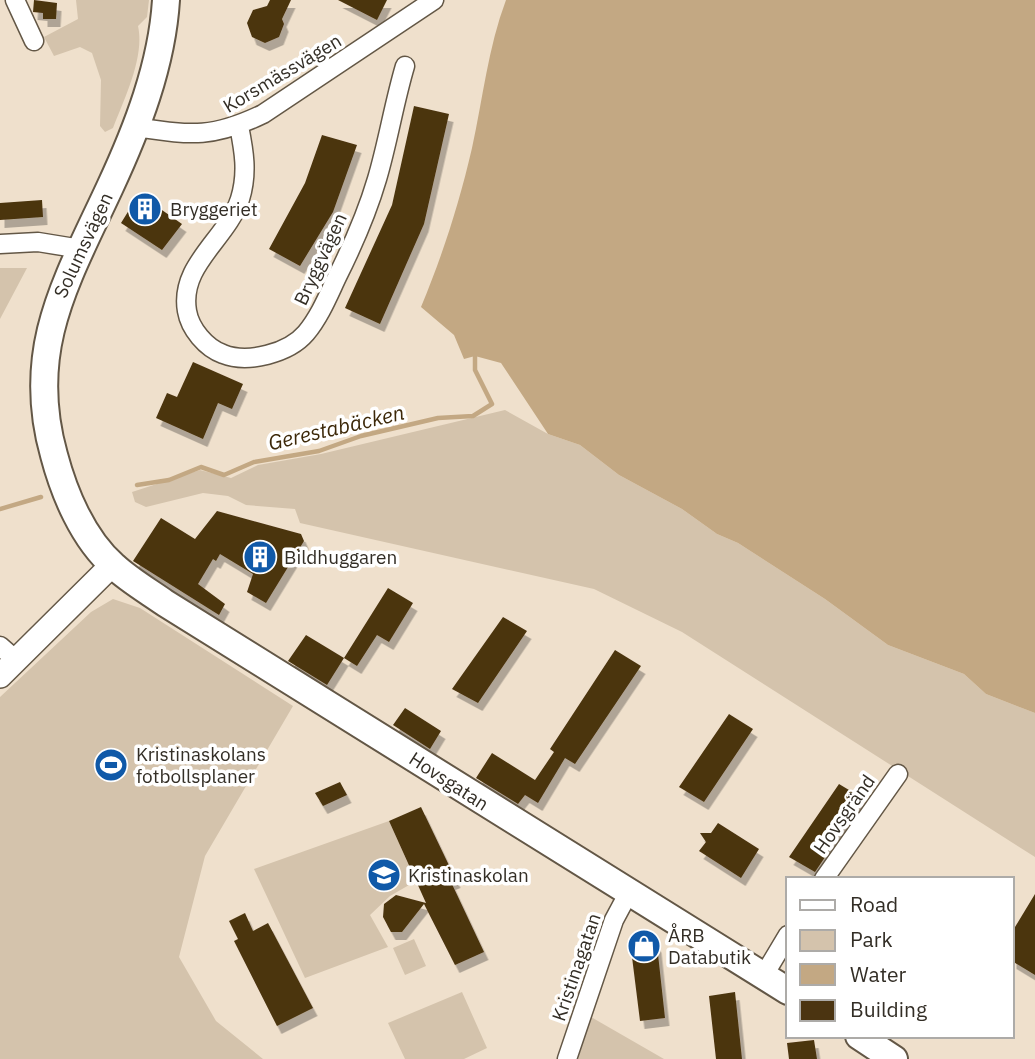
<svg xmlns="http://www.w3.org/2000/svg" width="1035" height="1059" font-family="'IBM Plex Sans',sans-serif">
<defs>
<filter id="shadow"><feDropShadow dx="4.5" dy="8" stdDeviation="0" flood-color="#0004"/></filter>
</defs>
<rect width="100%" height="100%" fill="#efe0cc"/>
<path fill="#d4c3ac" d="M76 0H149L147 17 138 26C145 57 124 99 113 128L105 132 100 126 101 80 92 53 80 47 54 56 44 37 78 19Z
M0 268H27L0 319Z
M505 410 548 434 580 445 619 475 682 509 717 534 738 543 825 599 888 645 964 674 986 694 1035 713V857L682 632 594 589 300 523 295 509 246 505 228 496 203 493 146 507 135 502 132 492 200 470 231 478 258 465 321 454Z
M113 599 140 608 293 706 205 856 179 957 216 1021 263 1059H0V697L91 612Z
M389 821 416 881 390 896 370 915 388 947 305 978 254 869Z
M414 939 426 966 405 975 393 948Z
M462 992 487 1048 464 1059H405L388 1023Z
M591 1017 664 1059H578Z"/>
<path fill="#c3a883" d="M506 0H1035V713L986 694 964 674 888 645 825 599 738 543 717 534 682 509 619 475 580 445 548 434 501 363 475 356 464 359 454 335 421 307C443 254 459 204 472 148 483 98 488 48 506 0Z"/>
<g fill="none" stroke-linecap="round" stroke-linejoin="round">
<path stroke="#c3a883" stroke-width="4.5" d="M137 485 169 480 201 467 224 475 254 462 319 451 361 436 438 418 473 416 492 404 475 370V355
M0 509 41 497"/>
</g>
<path fill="#4b3411" filter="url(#shadow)" d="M34 0 57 3 56 19H43V13L33 12Z
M270 0H291L282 19 284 24 279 37 265 43 252 37 247 23 253 10 267 6Z
M338 0H387L377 20Z
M414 106 449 114 424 224 380 324 345 308 392 205Z
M322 135 357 145 333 212 300 266 269 249 305 183Z
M139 194 182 224 162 250 121 223Z
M42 200 43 217 0 220V203Z
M193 362 243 384 232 409 218 403 203 439 156 418 167 393 177 397Z
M217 511 301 534 304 541 266 603 247 592 253 574 220 554 216 561 213 559 198 584 225 604 219 615 133 561 161 518 195 539Z
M388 588 413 603 389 642 377 635 357 666 344 658Z
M503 617 527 631 478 703 452 689Z
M306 635 344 658 327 685 288 661Z
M615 650 641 666 575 764 565 758 538 803 525 795 518 804 476 778 492 753 535 780 554 752 550 749Z
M405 708 441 731 430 749 393 725Z
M729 714 753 729 704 802 679 787Z
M340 782 347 795 323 806 315 793Z
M839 784 864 799 815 872 789 857Z
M421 807 456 880 451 882 484 952 455 965 424 904 402 932H391L383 917 384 904 396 895 426 903 389 821Z
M718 823 759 849 741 878 699 851 706 842 700 833H711Z
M1035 894V975L1012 961V932Z
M245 913 253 931 268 923 313 1008 277 1026 234 941 238 939 229 921Z
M653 938 657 945 665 1018 640 1021 631 949 627 942Z
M735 992 742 1059H716L709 996Z
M814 1040 817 1059H789L787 1043Z"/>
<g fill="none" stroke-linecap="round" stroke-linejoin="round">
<defs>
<path id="minor" d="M15 0 34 41
M239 126C244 151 248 173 240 199 227 239 179 265 187 311 190 329 206 348 223 354 248 364 289 353 306 333 320 316 328 296 337 277 353 245 367 213 377 179 388 142 394 103 405 66
M135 127C191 135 211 139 263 114L434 0
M0 244 38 242 81 249
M0 646 16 660
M824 879 898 774
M764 975 788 935
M567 1059 614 920 629 892"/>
<path id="tertiary" d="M0 676 112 565"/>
<path id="secondary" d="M166 0C162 65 137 129 110 187 67 280 24 349 54 455 64 493 83 539 114 566 129 580 148 591 165 603L788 991
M859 1036 894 1059"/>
</defs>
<use href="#minor" stroke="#635746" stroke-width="21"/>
<use href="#tertiary" stroke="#635746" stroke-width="26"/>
<use href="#secondary" stroke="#635746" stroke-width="30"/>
<use href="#minor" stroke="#fff" stroke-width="18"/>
<use href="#tertiary" stroke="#fff" stroke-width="23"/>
<use href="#secondary" stroke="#fff" stroke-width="26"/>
</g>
<defs>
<symbol id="building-disc" viewBox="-11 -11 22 22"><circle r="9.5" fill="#1059a8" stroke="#fff"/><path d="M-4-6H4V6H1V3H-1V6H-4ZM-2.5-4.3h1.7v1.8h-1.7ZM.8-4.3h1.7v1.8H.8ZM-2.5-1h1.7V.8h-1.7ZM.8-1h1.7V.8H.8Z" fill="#fff"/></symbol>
<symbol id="stadium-disc" viewBox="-11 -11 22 22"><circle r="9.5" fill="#1059a8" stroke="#fff"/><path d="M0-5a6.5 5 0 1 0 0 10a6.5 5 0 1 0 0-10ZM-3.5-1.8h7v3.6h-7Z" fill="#fff"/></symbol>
<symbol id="school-disc" viewBox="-11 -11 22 22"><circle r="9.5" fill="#1059a8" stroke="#fff"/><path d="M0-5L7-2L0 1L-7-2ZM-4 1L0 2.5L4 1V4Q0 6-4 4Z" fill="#fff"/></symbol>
<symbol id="shop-disc" viewBox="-11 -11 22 22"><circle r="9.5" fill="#1059a8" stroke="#fff"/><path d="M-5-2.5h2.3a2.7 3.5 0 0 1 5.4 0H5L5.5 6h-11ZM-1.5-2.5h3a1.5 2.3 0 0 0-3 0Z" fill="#fff"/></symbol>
</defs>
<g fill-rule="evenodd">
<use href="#building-disc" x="126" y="190" width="38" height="38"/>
<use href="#building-disc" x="241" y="538" width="38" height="38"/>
<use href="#stadium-disc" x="92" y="746" width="38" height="38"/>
<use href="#school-disc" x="365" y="856" width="38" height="38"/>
<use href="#shop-disc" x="625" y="927" width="38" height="38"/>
</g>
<g text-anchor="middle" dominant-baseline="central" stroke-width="7" stroke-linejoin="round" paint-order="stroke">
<g font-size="19" fill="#332e26" stroke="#fff">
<text transform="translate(282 73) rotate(-31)">Korsmässvägen</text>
<text transform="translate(83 245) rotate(-65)">Solumsvägen</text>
<text transform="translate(320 259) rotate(-65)">Bryggvägen</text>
<text transform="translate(449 781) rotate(33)">Hovsgatan</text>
<text transform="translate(844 814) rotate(-55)">Hovsgränd</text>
<text transform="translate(576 967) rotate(-71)">Kristinagatan</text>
</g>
<g font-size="19" fill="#332e26" stroke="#fff" text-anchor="start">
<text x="170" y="209">Bryggeriet</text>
<text x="284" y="557">Bildhuggaren</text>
<text x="136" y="754">Kristinaskolans<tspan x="136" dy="22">fotbollsplaner</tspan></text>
<text x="408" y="875">Kristinaskolan</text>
<text x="668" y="935">ÅRB<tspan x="668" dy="22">Databutik</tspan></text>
</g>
<g font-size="21" font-style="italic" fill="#3c2809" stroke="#fff">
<text transform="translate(336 427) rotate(-13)">Gerestabäcken</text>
</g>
</g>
<rect x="786" y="877" width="228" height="161" fill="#ffffff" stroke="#adaba8" stroke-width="2"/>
<rect x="800" y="900" width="35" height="10" fill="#ffffff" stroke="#adaba8" stroke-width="2"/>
<text x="850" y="912" font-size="21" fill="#332e26">Road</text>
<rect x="800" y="930" width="35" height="21" fill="#d4c3ac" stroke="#adaba8" stroke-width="2"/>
<text x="850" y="947" font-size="21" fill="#332e26">Park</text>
<rect x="800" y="964" width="35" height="21" fill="#c3a883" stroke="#adaba8" stroke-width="2"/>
<text x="850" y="982" font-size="21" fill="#332e26">Water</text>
<rect x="800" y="1000" width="35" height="21" fill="#4b3411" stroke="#adaba8" stroke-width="2"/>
<text x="850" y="1017" font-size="21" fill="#332e26">Building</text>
</svg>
